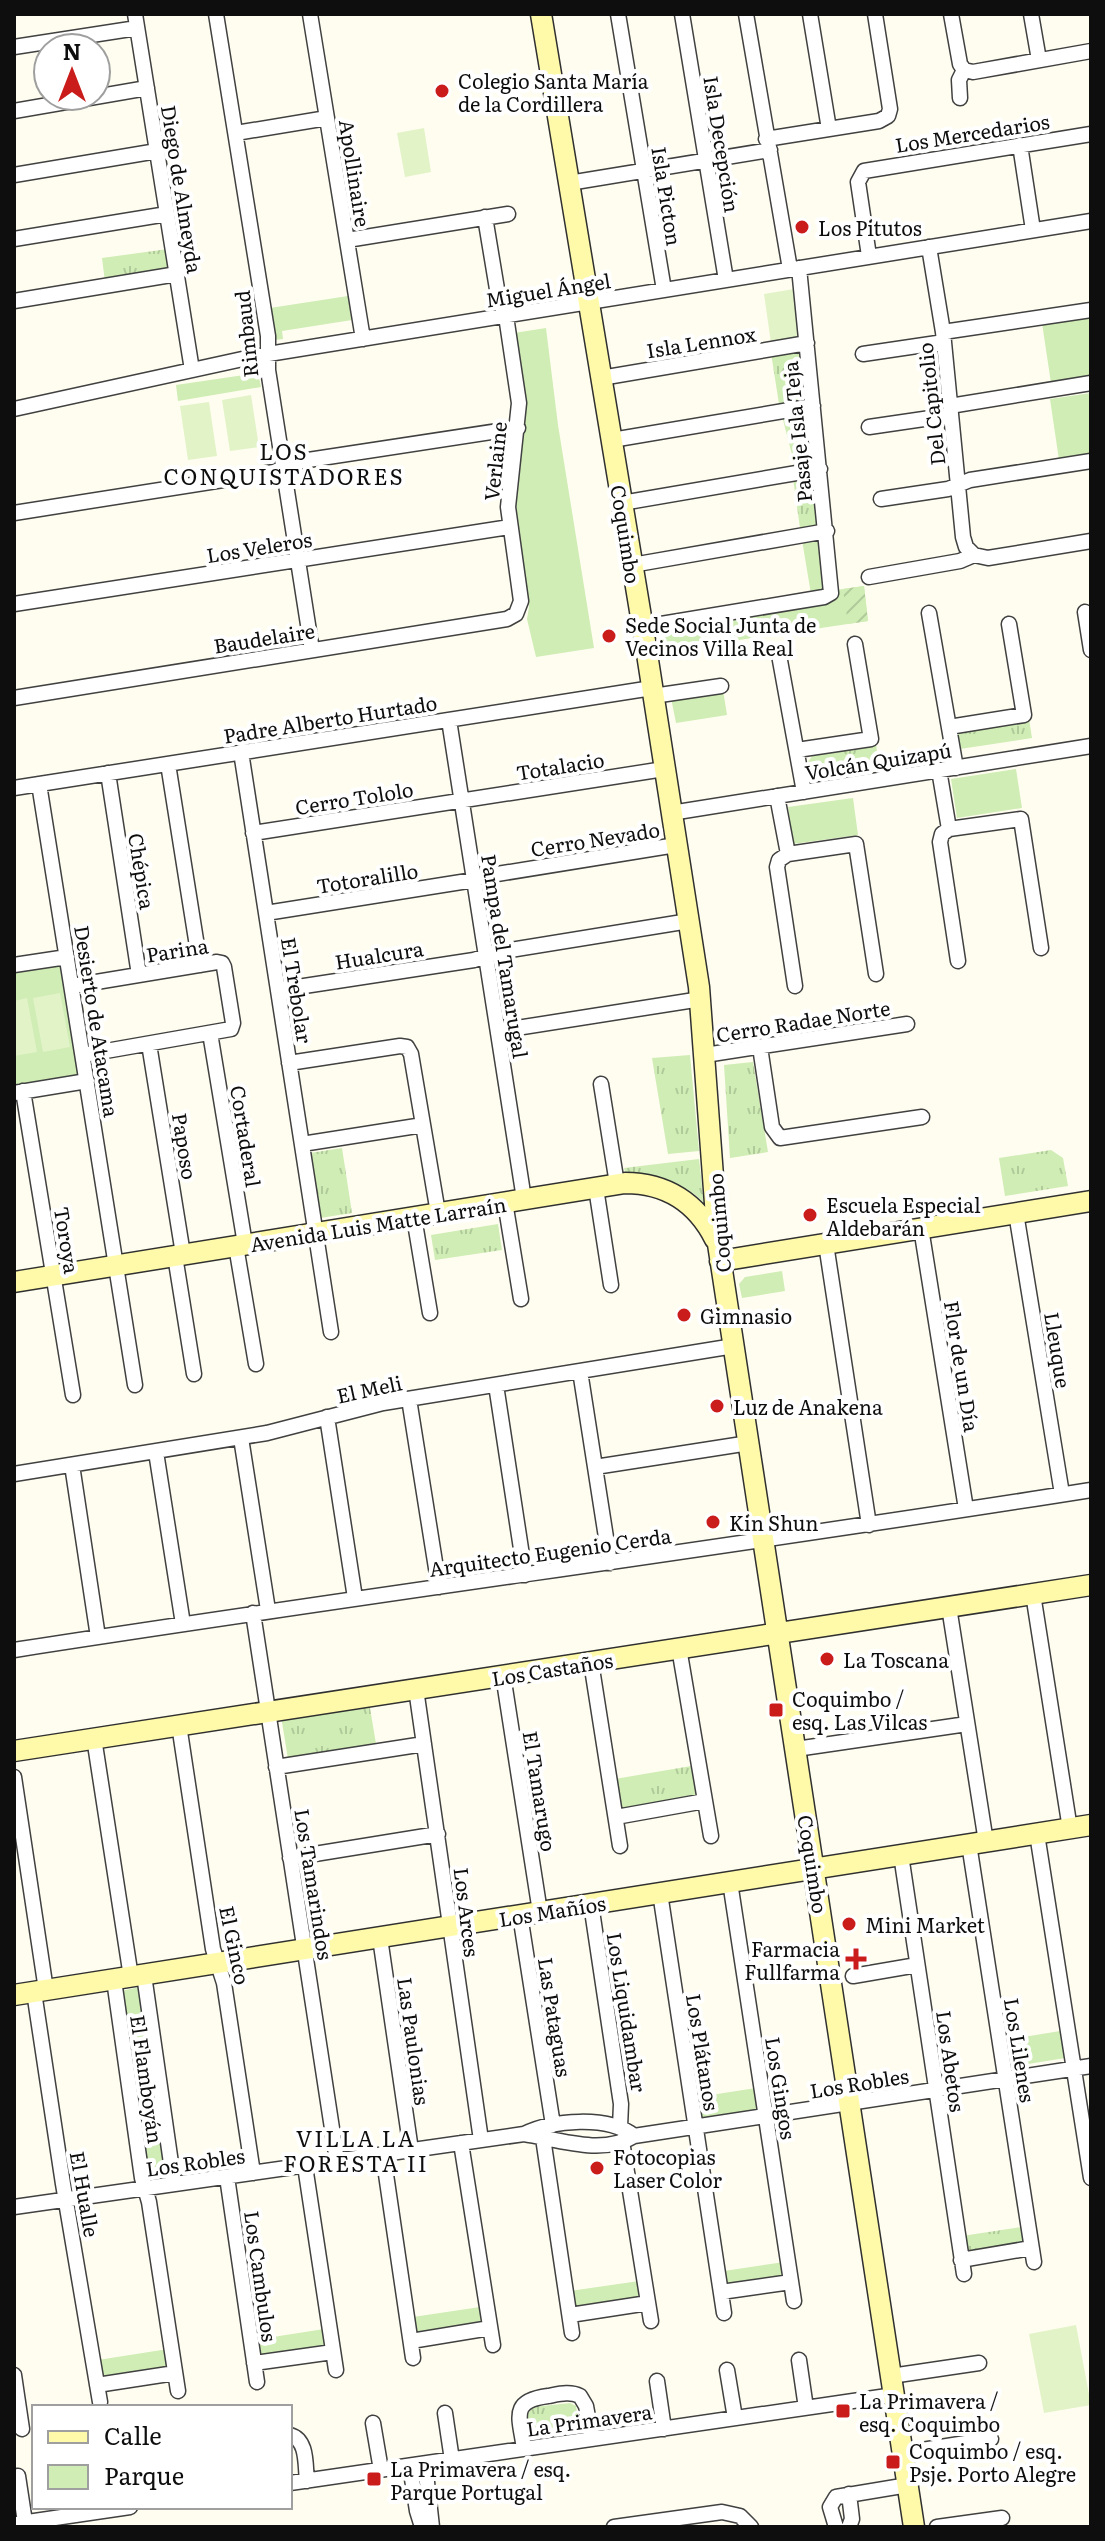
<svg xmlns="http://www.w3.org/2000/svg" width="1105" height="2541" font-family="Literata,serif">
<defs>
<pattern id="grass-tufts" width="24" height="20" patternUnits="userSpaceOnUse" patternTransform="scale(2)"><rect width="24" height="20" fill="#cfedb5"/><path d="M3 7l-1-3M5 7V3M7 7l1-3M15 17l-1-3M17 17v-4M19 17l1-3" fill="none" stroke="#b1ca9a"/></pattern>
<pattern id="garden-furrows" width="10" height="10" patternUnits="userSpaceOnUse" patternTransform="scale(2)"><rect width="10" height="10" fill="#cfedb5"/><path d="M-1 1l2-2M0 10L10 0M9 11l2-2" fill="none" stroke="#b1ca9a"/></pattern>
</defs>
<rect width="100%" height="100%" fill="#fffdef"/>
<path fill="url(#grass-tufts)" d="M168 249 171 271 105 282 102 258Z
M798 350 802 354 806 395 804 399 779 404 771 353Z
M803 412 808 415 813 462 795 466 782 416Z
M813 476 821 521 817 526 800 528 793 478Z
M1029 719 1032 738 960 749 957 730Z
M876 744 879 766 811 776 808 762 813 755Z
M690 1055 699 1151 668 1154 652 1058Z
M753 1062 768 1152 730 1158 724 1065Z
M342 1148 352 1213 320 1218 310 1153Z
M1051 1150 1063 1158 1068 1186 1005 1196 999 1158Z
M699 1159 704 1203C684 1181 655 1178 627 1178L624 1168Z
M498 1224 502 1250 435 1260 431 1235Z
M369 1702 376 1744 288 1759 281 1716Z
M691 1766 697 1798 620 1811 615 1779Z
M1021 2227 1024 2246 965 2255 962 2236Z
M570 2403 576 2406 579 2424 528 2431 526 2416 533 2407Z"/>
<path fill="#cfedb5" d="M348 296 352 320 282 331 283 339 275 340 270 308Z
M1091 316V378L1051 383 1042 323Z
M546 328 558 425 594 648 536 657 527 619 529 607 514 502 525 406 514 333Z
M258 373 261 387 178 401 176 385Z
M1091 393V456L1059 460 1050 399Z
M818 538 821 541 827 585 823 589 811 594 802 540Z
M864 586 868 621 665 651 661 629 833 600 836 590Z
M723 690 727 715 676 723 671 698Z
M1016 769 1022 808 957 818 951 779Z
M853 798 858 835 793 844 788 807Z
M62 964 79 1078 14 1088V971Z
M782 1271 785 1291 742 1298 739 1284 745 1277Z
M140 1987 167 2174 147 2177 121 1991Z
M1060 2031 1065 2058 1010 2067 1006 2040Z
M756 2088 760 2110 702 2120 698 2097Z
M784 2262 786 2279 727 2288 724 2271Z
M639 2281 642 2300 572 2310 570 2291Z
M480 2307 483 2325 416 2334 413 2317Z
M324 2329 327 2348 257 2359 254 2340Z
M168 2349 171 2368 101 2379 98 2360Z"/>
<path fill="url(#garden-furrows)" d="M864 586 868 621 848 624 843 589Z"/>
<path fill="#e2f3c8" d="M424 128 431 172 405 177 397 133Z
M794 289 801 338 771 343 764 294Z
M251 395 259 447 230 451 222 400Z
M209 402 217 456 188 460 180 406Z
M60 993 70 1047 43 1052 33 998Z
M27 998 37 1052 14 1056V1001Z
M1076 2325 1091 2405 1044 2413 1029 2334Z"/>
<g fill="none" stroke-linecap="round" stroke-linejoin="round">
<defs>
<path id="street" d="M135 14 192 370
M216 14 268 336V370L312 650
M310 14 363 339
M618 14 664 290
M682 14 726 280
M746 14 790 269
M810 14 829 129
M951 14 960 64 964 70
M1031 14 1039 60
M14 47 137 28
M964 70 973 72 1091 51
M960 98 959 80 964 70
M14 111 147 88
M236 133 327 118
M766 139 879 121 888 116 890 109 875 14
M1020 145 1033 230
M14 175 157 151
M569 183 770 150
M14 239 167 214
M347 240 508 214
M929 247 943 332 963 537 966 547 974 555
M869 256 858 182 864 171 1091 134
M14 301 177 274
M943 332 1091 310
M863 354 944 342
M601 378 807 343
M950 406 1091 383
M14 409 256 356 1091 221
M869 427 951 415
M612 440 813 406
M881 499 948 489 970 480 1091 461
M622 503 820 469
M14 513 274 472 295 462 518 428
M974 555 988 558 1091 541
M632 565 827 531
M869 577 960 561 974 555
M14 604 510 527
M1085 612 1091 650
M929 613 956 768
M643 627 824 597 831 593 799 268
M779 655 804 792
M653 696 721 686
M14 698 507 619 516 614 521 601 508 507 519 403 506 316 499 301 485 217
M449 720 524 1199
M949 727 1024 715 1009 624
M797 750 871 739 855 644
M241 752 331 1332
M168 764 200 965
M939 770 949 829
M108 773 139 975
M39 784 135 1385
M14 788 652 688
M777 796 788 854
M671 813 1091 746
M253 833 664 769
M788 854 856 844 876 974
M788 854 779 860 777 867 795 986
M266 913 474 880 485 876 676 845
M958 961 940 842 942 834 949 829 1021 819 1041 948
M14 965 67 957
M72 986 217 962 222 963 224 967 233 1023 231 1029 83 1055
M278 990 474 960 498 952 689 921
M498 1031 701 999
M210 1033 245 1244
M149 1044 183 1254
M760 1047 772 1127 780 1138 922 1117
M705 1055 907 1024
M289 1063 400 1046 407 1047 411 1054 438 1213
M601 1084 617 1184
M23 1091 73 1395
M14 1093 87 1081
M302 1144 423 1125
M596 1188 611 1285
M505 1202 521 1299
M1016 1213 1062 1494
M414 1217 430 1313
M921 1228 966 1509
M826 1244 869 1525
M236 1246 256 1364
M175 1256 194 1374
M580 1371 610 1563
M496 1385 525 1575
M409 1399 439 1587
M327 1417 355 1598
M241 1438 268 1610
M156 1452 183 1624
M72 1465 98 1637
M595 1467 749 1443
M14 1474 267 1433 383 1403 734 1346
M1033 1594 1070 1829
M949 1607 986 1842
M253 1613 337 2161
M679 1648 711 1836
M14 1650C373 1594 732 1547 1091 1490
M591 1662 620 1846
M503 1675 540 1912
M416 1689 481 2140
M179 1725 213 1949 224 1983 253 2173
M94 1738 131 1977
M796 1749 967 1724
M276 1767 424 1744
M14 1777 46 1990
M616 1817 705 1801
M1037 1834 1091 2178
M969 1844 1034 2262
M901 1855 964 2274
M290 1858 438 1834
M730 1882 794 2301
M660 1893 724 2313
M591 1904 621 2104 620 2127
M520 1915 553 2125
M380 1938 411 2150
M144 1975 174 2184
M853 1976 917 1965
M114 1980 142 2178 149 2202 178 2391
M34 1992 63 2184 100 2402
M524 2134C557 2139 602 2156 634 2136L1091 2066
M543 2138 572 2333
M622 2141 651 2321
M461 2143 493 2345
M383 2154 413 2358
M305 2166 336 2370
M227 2177 257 2382
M14 2207 524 2134C552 2120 608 2115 634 2136
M961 2260 1031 2248
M721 2292 791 2282
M570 2315 648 2303
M411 2341 490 2328
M799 2360 806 2408
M254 2363 333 2352
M727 2370 735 2418
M14 2375 22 2429
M891 2376 979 2363
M657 2381 664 2429
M97 2385 175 2373
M445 2413 452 2460
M373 2423 381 2470
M290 2435C308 2440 305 2465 307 2481
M524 2449C520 2418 509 2401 548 2396 559 2394 570 2391 580 2396L586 2406 592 2439
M903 2453 991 2439
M425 2464 432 2527
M410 2466 417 2511 422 2527
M18 2476 25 2522
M290 2483 894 2395
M14 2524 130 2507
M614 2527 722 2512 740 2516 751 2527
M836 2527 830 2507 836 2497 908 2485
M849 2527 852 2519 849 2494
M937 2527 1002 2518"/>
<path id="secondary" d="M541 14 645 641 699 987 718 1244 914 2527
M720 1261 1091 1201
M14 1282 625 1183C666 1183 697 1203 715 1239
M14 1751 1091 1585
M14 1995 1091 1825"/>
</defs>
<use href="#street" stroke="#414141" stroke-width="17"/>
<use href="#secondary" stroke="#303030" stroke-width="23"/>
<use href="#street" stroke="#fff" stroke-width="14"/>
<use href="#secondary" stroke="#fffaaa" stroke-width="20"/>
</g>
<g fill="#c91c1b" stroke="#fff" stroke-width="3">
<circle cx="442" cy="91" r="8"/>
<circle cx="802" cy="227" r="8"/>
<circle cx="609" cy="636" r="8"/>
<circle cx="810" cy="1215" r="8"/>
<circle cx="684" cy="1315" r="8"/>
<circle cx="717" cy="1406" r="8"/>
<circle cx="713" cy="1522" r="8"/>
<circle cx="827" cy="1659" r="8"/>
<rect x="768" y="1702" width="16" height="16" rx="4"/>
<circle cx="849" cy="1924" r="8"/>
<path d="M852 1947h8v8h8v8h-8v8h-8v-8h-8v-8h8z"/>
<circle cx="597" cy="2168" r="8"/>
<rect x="835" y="2403" width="16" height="16" rx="4"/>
<rect x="885" y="2454" width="16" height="16" rx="4"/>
<rect x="366" y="2471" width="16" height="16" rx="4"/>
</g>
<g text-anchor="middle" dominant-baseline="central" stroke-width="8" stroke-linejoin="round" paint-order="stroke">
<g font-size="20" fill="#0e0e0e" stroke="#fff" text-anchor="start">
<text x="458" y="80">Colegio Santa María<tspan x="458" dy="23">de la Cordillera</tspan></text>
<text x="818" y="227">Los Pitutos</text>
<text x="625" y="624">Sede Social Junta de<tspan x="625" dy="23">Vecinos Villa Real</tspan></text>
<text x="826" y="1204">Escuela Especial<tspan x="826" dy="23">Aldebarán</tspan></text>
<text x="700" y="1315">Gimnasio</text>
<text x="733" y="1406">Luz de Anakena</text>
<text x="729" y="1522">Kin Shun</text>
<text x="843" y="1659">La Toscana</text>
<text x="792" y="1698">Coquimbo /<tspan x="792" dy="23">esq. Las Vilcas</tspan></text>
<text x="865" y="1924">Mini Market</text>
<text x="840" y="1948" text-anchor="end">Farmacia<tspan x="840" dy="23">Fullfarma</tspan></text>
<text x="613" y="2156">Fotocopias<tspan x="613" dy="23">Laser Color</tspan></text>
<text x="859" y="2400">La Primavera /<tspan x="859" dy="23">esq. Coquimbo</tspan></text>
<text x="909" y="2450">Coquimbo / esq.<tspan x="909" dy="23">Psje. Porto Alegre</tspan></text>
<text x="390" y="2468">La Primavera / esq.<tspan x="390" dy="23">Parque Portugal</tspan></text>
</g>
<g font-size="20" fill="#0e0e0e" stroke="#fff">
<text transform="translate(972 132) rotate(-9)">Los Mercedarios</text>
<text transform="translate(723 144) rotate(81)">Isla Decepción</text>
<text transform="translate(356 173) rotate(81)">Apollinaire</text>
<text transform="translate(183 189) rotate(81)">Diego de Almeyda</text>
<text transform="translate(668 196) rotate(81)">Isla Picton</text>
<text transform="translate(548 289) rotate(-9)">Miguel Ángel</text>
<text transform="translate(245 334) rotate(-96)">Rimbaud</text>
<text transform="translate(701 341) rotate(-9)">Isla Lennox</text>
<text transform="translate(930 404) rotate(-96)">Del Capitolio</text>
<text transform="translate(796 432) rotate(-96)">Pasaje Isla Teja</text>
<text transform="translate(494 461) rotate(-84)">Verlaine</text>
<text transform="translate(627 534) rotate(81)">Coquimbo</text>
<text transform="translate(259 546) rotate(-9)">Los Veleros</text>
<text transform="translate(264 637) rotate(-9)">Baudelaire</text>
<text transform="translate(330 718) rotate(-9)">Padre Alberto Hurtado</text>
<text transform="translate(878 760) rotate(-9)">Volcán Quizapú</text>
<text transform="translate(560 765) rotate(-9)">Totalacio</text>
<text transform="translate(354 797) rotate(-9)">Cerro Tololo</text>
<text transform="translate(595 838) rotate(-9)">Cerro Nevado</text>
<text transform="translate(143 871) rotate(81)">Chépica</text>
<text transform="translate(367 877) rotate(-9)">Totoralillo</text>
<text transform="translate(177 949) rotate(-9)">Parina</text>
<text transform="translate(379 954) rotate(-9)">Hualcura</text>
<text transform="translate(506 956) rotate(81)">Pampa del Tamarugal</text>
<text transform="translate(298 990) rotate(81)">El Trebolar</text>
<text transform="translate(803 1020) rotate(-9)">Cerro Radae Norte</text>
<text transform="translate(98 1021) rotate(81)">Desierto de Atacama</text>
<text transform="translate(247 1136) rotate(81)">Cortaderal</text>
<text transform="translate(186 1146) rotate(81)">Paposo</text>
<text transform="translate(378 1223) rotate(-9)">Avenida Luis Matte Larraín</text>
<text transform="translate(718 1223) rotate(-95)">Coquimbo</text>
<text transform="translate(68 1240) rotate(81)">Toroya</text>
<text transform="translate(1059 1350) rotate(81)">Lleuque</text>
<text transform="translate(963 1366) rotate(81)">Flor de un Día</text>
<text transform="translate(369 1388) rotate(-12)">El Meli</text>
<text transform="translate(550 1551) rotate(-8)">Arquitecto Eugenio Cerda</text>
<text transform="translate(552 1668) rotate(-9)">Los Castaños</text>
<text transform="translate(541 1791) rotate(81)">El Tamarugo</text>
<text transform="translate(814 1864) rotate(81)">Coquimbo</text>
<text transform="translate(315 1884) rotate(81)">Los Tamarindos</text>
<text transform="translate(552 1910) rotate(-9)">Los Mañíos</text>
<text transform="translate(468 1912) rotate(83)">Los Arces</text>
<text transform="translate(236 1945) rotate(78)">El Ginco</text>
<text transform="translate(628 2012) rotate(81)">Los Liquidambar</text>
<text transform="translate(556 2017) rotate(81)">Las Pataguas</text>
<text transform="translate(415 2041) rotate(82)">Las Paulonias</text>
<text transform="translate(1021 2050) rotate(81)">Los Lilenes</text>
<text transform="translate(704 2052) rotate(81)">Los Plátanos</text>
<text transform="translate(952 2061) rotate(82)">Los Abetos</text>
<text transform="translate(148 2079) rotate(82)">El Flamboyán</text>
<text transform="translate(859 2082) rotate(-9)">Los Robles</text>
<text transform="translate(782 2088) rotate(81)">Los Gingos</text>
<text transform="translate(195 2161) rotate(-8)">Los Robles</text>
<text transform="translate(86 2194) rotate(80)">El Hualle</text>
<text transform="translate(262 2276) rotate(82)">Los Cambulos</text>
<text transform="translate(589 2419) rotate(-8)">La Primavera</text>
</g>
<g font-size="22" letter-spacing="2" fill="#0e0e0e" stroke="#fff">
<text x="284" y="450">LOS<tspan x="284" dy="25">CONQUISTADORES</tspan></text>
<text x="356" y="2137">VILLA LA<tspan x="356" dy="25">FORESTA II</tspan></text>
</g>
</g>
<rect width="1105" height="2541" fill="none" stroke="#0e0e0e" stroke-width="32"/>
<rect x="32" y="2405" width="260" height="104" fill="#ffffff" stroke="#9f9f9f" stroke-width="2"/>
<rect x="48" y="2431" width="40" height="12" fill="#fffaaa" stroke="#9f9f9f" stroke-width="2"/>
<text x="104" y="2445" font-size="24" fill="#0e0e0e">Calle</text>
<rect x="48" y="2465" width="40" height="24" fill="#cfedb5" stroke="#9f9f9f" stroke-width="2"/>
<text x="104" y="2485" font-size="24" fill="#0e0e0e">Parque</text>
<g transform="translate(72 72)"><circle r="38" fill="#ffffff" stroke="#9f9f9f" stroke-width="2"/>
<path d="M0-6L14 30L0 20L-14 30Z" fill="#c91c1b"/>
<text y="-12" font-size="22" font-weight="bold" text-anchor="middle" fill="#0e0e0e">N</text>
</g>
</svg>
